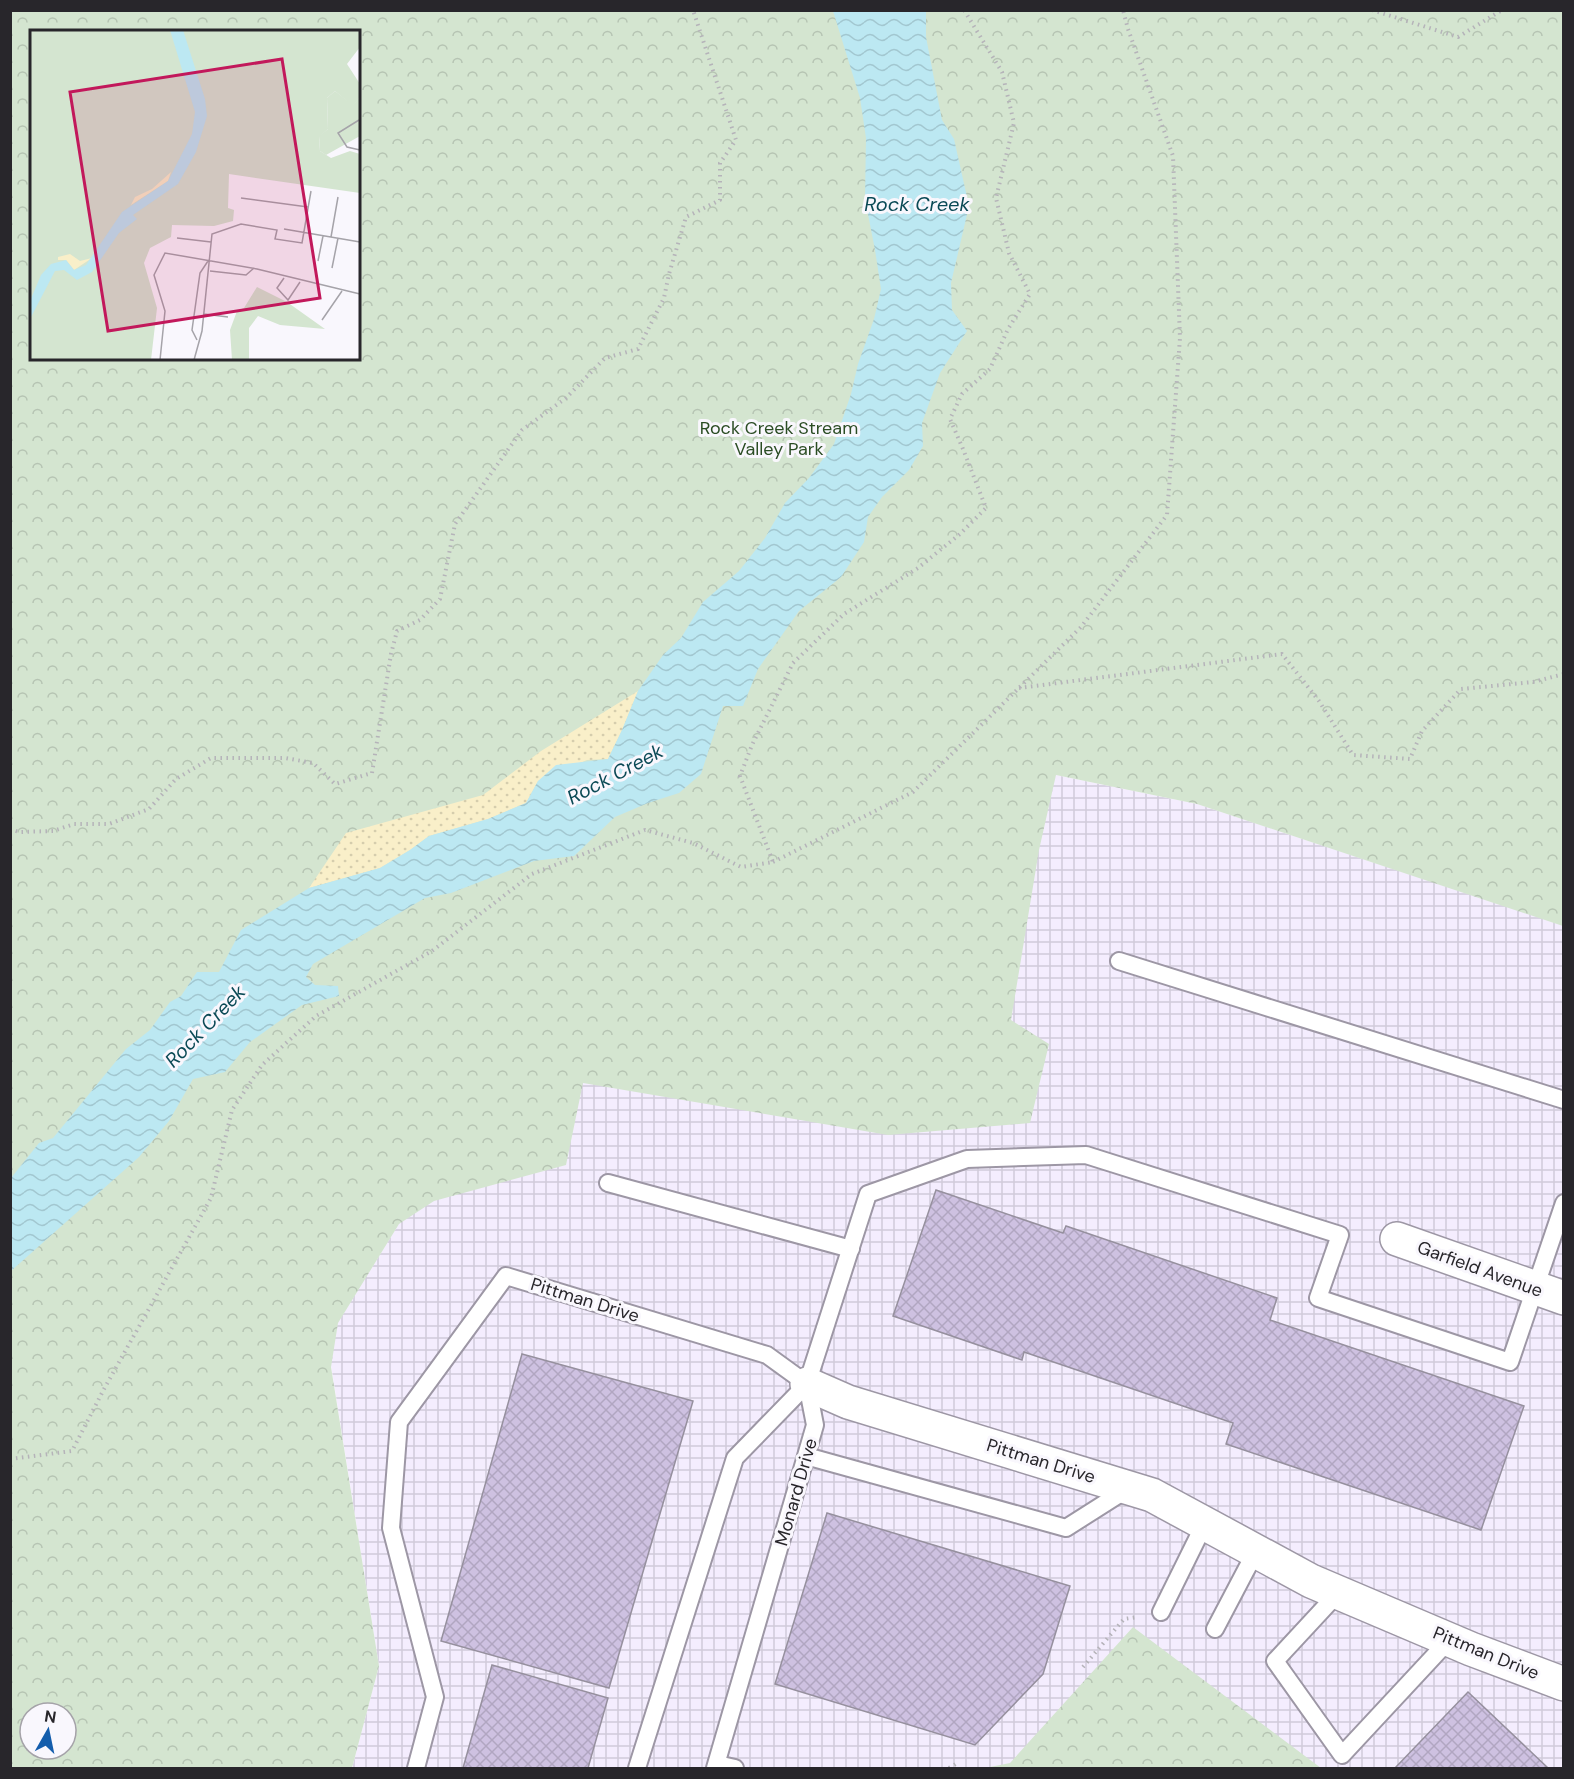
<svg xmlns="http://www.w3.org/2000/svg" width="1574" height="1779" font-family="'DM Sans',sans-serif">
<defs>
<pattern id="industrial-grid" width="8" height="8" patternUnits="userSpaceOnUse" patternTransform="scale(1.5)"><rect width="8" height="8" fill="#f4edfe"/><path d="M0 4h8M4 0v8" fill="none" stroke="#d1cbda"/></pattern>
<pattern id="forest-crowns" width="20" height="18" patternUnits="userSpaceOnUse" patternTransform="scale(1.5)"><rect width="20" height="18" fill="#d4e5d0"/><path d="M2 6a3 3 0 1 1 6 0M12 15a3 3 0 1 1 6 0" fill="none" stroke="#b6c4b3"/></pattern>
<pattern id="sand-dots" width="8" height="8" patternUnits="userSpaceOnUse" patternTransform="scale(1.5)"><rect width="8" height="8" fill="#f9efc9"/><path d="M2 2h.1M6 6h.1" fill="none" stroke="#d5cdad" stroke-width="1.8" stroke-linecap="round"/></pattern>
<pattern id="water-waves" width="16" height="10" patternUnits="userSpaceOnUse" patternTransform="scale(1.5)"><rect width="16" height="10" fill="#bce8f2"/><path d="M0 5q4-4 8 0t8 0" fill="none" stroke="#a2c7d0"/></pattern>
<pattern id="building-cross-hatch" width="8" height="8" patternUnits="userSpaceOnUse" patternTransform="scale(1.5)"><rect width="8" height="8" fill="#cec1e1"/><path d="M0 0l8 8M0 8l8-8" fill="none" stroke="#b1a6c1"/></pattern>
</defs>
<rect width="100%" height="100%" fill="#f9f7fd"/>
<path fill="url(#industrial-grid)" d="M1051 774 1197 804 1563 925V1768H352L379 1666 327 1340 514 1038Z"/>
<path fill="url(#forest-crowns)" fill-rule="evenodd" d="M10 11H1563V926L1197 804 1056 775 1039 850 1011 1020 1049 1044 1030 1123 888 1135 583 1083 566 1165 434 1201 399 1224 338 1323 331 1367 379 1666 352 1768H11ZM32 32H358V358H32ZM30 1713H66V1749H30Z
M1133 1627 1321 1768H985L1010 1763Z"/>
<path fill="url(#sand-dots)" d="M638 691 622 730 608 759 587 760 538 781 526 803 488 819 429 836 410 850 380 868 309 888 346 833 483 795 541 751Z"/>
<path fill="url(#water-waves)" d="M833 11H926V37L942 120 954 139 969 206 951 283 952 310 967 331 940 373 922 423 923 446 909 470 882 497 868 517 864 542 841 577 799 611 758 669 743 706H723L701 774 679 793 648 803 615 817 574 856 534 861 451 893 425 898 313 964 306 977 315 985 338 986 339 996 302 1005 250 1042 225 1072 193 1079 169 1121 139 1157 11 1271V1178L39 1143 53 1138 126 1049 150 1030 170 1002 181 996 197 972H219L241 930 309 888 380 868 410 850 429 836 488 819 526 803 538 781 556 765 608 759 622 730 638 691 663 655 681 638 703 602 739 571 765 538 785 503 809 478 834 444 851 394 858 364 874 319 881 289 875 250 865 199 866 138 860 98Z"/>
<path fill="url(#building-cross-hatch)" stroke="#96909e" stroke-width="1.5" d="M936 1190 1063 1233 1066 1226 1277 1298 1270 1320 1524 1406 1481 1530 1226 1444 1233 1423 1024 1352 1022 1360 893 1316Z
M522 1354 693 1401 609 1688 441 1641Z
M827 1513 1070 1586 1043 1674 975 1745 775 1684Z
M492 1665 608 1698 588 1768H463Z
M1468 1692 1548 1768H1395Z"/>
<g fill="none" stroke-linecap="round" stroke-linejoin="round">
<defs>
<path id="service" d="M1119 961 1564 1100
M608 1183 851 1249
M806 1456 1066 1528 1129 1488
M1339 1592 1275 1661 1342 1755 1449 1640
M1161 1612 1205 1523
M1215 1629 1256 1551
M717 1764 735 1768
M416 1768 435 1697 391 1528 399 1422 506 1276 767 1355 807 1384
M637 1768 735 1458 807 1384 868 1194 967 1159 1086 1155 1340 1235 1318 1298 1510 1362 1564 1203
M715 1768 815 1425 807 1384"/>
<path id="minor" d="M1397 1239 1564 1298
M807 1384 848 1402 1152 1495 1311 1581 1471 1649 1564 1684"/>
</defs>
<use href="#service" stroke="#9d97a5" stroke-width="20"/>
<use href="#minor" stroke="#9d97a5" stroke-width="36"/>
<path stroke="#b5b3b9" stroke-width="4" stroke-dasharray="1.5 4.5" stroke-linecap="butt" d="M1372 10 1458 37 1502 10
M1019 688 1282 654 1319 701 1353 755 1410 759 1422 731 1461 689 1533 682 1564 674
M10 829 19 832 53 831 74 824H109L149 809 176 779 211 758H285L313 763 335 784 372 773 391 654 397 631 420 620 440 599 455 524 522 430 566 398 605 358 638 349 664 298 669 274 686 217 720 200V163L736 140 693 10
M773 862 913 792 1081 627 1167 515 1180 338 1173 156 1128 29 1123 10
M10 1459 72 1451 104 1389 211 1198 232 1110 262 1065 316 1016 432 951 532 874 645 830 693 843 741 867 773 862 740 776 752 745 793 663 844 614 918 568 960 534 986 508 963 449 950 419 962 394 990 369 1008 329 1030 294 1009 253 996 198 1014 123 1002 72 964 10
M1083 1667 1124 1619 1138 1617
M949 1768 959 1762"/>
<use href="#service" stroke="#fff" stroke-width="16"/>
<use href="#minor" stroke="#fff" stroke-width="33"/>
</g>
<g text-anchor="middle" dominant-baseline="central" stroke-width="6" stroke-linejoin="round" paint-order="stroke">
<g font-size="18" fill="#2b4d24" stroke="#f9f7fd">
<text x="779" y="428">Rock Creek Stream<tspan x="779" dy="21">Valley Park</tspan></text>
</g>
<g font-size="18" fill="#28262b" stroke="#f9f7fd">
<text transform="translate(1480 1269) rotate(20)">Garfield Avenue</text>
<text transform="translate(585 1300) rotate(17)">Pittman Drive</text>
<text transform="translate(1041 1461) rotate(17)">Pittman Drive</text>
<text transform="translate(796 1492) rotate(-74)">Monard Drive</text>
<text transform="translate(1486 1653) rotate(22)">Pittman Drive</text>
</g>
<g font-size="20" font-style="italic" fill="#0b4a56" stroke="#f9f7fd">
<text x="917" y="204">Rock Creek</text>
<text transform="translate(615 774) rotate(-28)">Rock Creek</text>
<text transform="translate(205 1026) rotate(-46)">Rock Creek</text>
</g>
</g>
<g transform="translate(30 30)">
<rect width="330" height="330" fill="#f9f7fd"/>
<path d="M305 61 323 75 330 67V106L296 125 290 121 289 106 298 99 297 68Z" fill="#d4e5d0"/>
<path d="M0 0H330V17L317 34 330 54V67L323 76 305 61 297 68 298 99 289 107 290 121 301 128 320 121 330 124V163L199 144 198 178 204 180 203 191 184 196 142 195 141 207 120 218 114 233 127 278 121 330H0ZM227 257 257 272 295 299 250 295 228 286 219 298V330H202L200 300 207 281 214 278Z" fill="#d4e5d0"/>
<path d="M141 142 138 151 101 175 105 167 122 159ZM40 224 50 231 62 228 44 240 36 230H28V227Z" fill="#f9efc9"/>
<path d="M140 0H153L175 69 177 86 166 122 148 154 103 185 107 189 89 203 62 242 47 250 34 240 25 241 0 289V271L11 245 21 234 36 230 44 240 56 235 92 182 138 151 162 104 165 82Z" fill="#bce8f2"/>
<path fill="none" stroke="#a5a3a9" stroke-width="1.5" d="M329 90 308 103 317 117 330 120M211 168 278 177M254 199 330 212M301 207 308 167M147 208 181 212M288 231 293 206M302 238 308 208M180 241 216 245 224 238M254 248 247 258 258 270 270 252M174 284 198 287M292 290 312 261M167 310 162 300 170 243 178 231M130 330 135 281 124 245 135 223 227 239 330 264M164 330 172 301 182 204 211 194 247 200 245 209 272 213 281 161"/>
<path fill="#c2185b" fill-opacity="0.15" stroke="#c2185b" stroke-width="3" d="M252 29 290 268 78 301 40 62Z"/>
<rect width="330" height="330" fill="none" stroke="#28262b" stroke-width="3"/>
</g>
<rect width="1574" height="1779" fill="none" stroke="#28262b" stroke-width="24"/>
<g transform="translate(48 1731) rotate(9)"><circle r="28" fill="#f9f7fd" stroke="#a5a3a9" stroke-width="1.5"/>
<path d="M0-4.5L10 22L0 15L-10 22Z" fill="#145dac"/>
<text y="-9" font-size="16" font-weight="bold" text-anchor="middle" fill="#28262b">N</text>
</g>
</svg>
